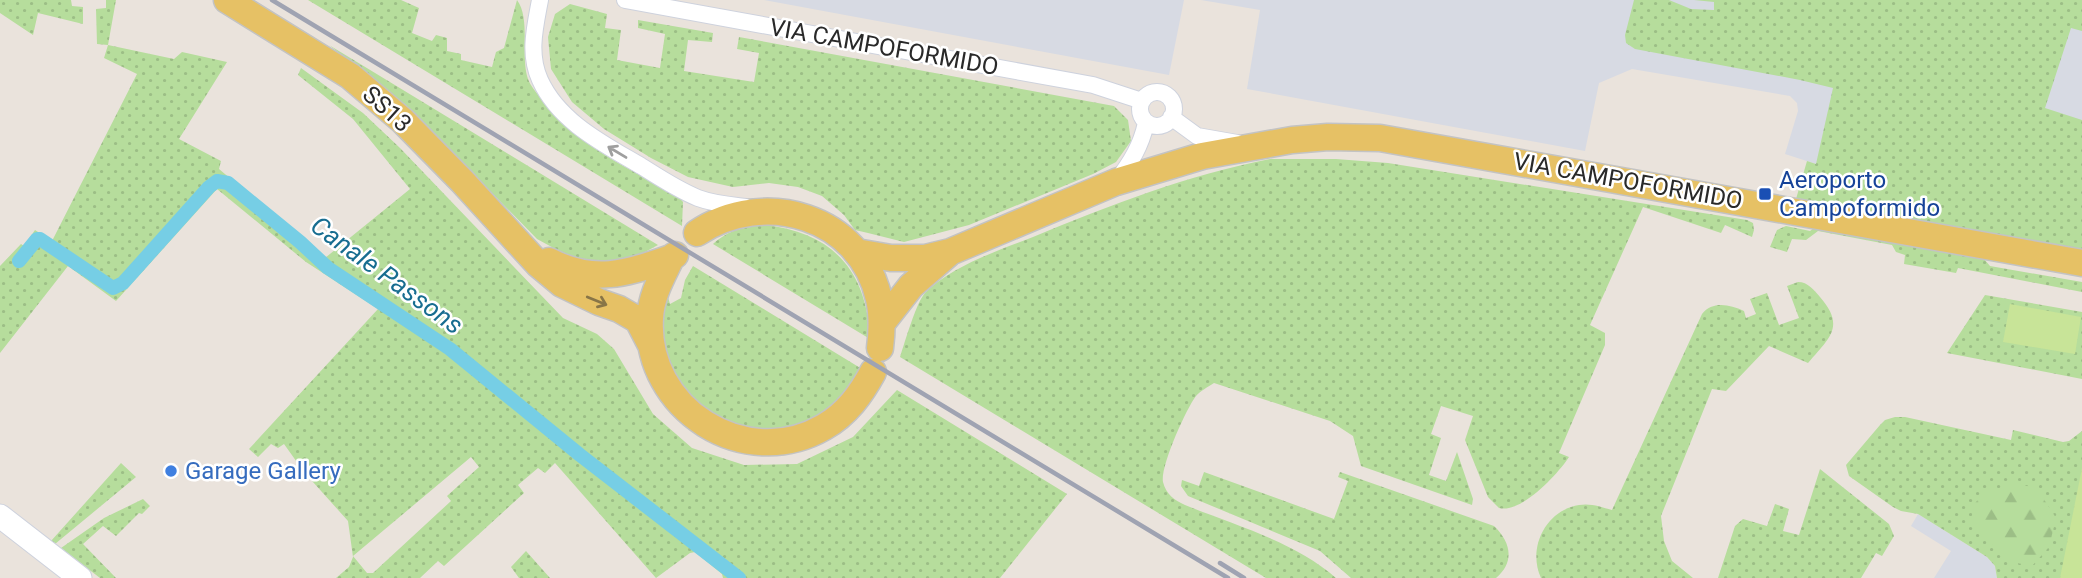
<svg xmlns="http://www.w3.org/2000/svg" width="2082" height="578" font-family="Roboto,sans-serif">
<defs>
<pattern id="grass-dots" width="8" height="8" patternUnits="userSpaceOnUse" patternTransform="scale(1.75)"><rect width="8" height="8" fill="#b6dd9c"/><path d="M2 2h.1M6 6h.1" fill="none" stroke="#9cbe86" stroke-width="1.8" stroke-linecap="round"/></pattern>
<pattern id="forest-firs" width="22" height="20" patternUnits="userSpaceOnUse" patternTransform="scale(1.75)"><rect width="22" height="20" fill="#b6dd9c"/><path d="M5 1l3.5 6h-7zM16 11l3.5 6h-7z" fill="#9cbe86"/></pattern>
</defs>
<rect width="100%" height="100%" fill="#eae3dc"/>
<path fill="#d7dae3" d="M764 0H1184L1169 75Z
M1201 0H2082V234L1816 164 1785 154 1798 111 1797 103 1790 96 1685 78 1632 69 1599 83 1585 151 1247 89 1260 10Z
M1918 514 1987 557 1995 566 1997 578H1934L1951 551 1911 526Z"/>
<path fill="url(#grass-dots)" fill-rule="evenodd" d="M0 0H71L72 6 83 7V24L38 13 33 35 0 13Z
M106 0H116L108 45 174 59 182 52 227 62 179 139 221 161 219 169 325 258 410 189 353 119 298 75 301 68 363 113 400 148 563 318 597 334 614 349 653 414 692 448 744 465 797 464 853 437 897 390 1067 494 1000 578H723L722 574 695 552 690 553 656 578 555 463 545 473 538 468 518 485 524 493 444 566 438 561 420 578H336L349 567 353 557 348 521 304 472 284 444 278 448 271 444 258 457 249 449 378 309 306 262 217 189 116 301 68 266 0 353V266L21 244 24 246 35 230 52 241 137 74 104 58 108 45 97 44 96 9 106 8ZM471 457 479 467 447 496 451 501 373 573H367L353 556Z
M308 0H401L419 8 412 33 432 41 436 35 447 38V51L461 54V60L492 67 496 52 504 48 517 0C531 19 520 55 528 79 530 85 536 92 540 97 573 144 631 169 679 197L683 202 682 226Z
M1634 0H1669L1691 9 1714 10V2L1694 0H2082V31L2071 28 2045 108 2082 120V250L1796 199 1807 161 1816 164 1833 88 1800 80 1635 49 1626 43 1625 35Z
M570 4 607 14 605 28 621 30 617 60 660 68 665 34 638 28V20L713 33 712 42 688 40 684 71 754 82 759 53 737 49 739 37 1114 106 1128 120 1131 141 1116 162 1093 174 969 225 904 242 868 233 855 230 844 215 822 196 798 187 769 183 733 187 688 177 651 158 604 129 572 102 551 69 548 37 555 14Z
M329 45 658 245 632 259 602 264 572 258 537 239 406 105Z
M1270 159H1336L1388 163 1747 220 1753 223 1754 230 1752 237 1725 225 1721 233 1643 207 1590 325 1605 333V345L1559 453 1569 457C1558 474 1521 514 1499 508L1488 497 1465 440 1473 416 1441 406 1431 434 1441 438 1429 475 1446 481 1457 452 1473 499 1472 505 1361 466 1353 436 1330 421 1214 383C1208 387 1200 391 1196 396 1186 409 1160 467 1163 482 1166 494 1174 500 1185 505 1234 525 1296 542 1336 578H1266L900 357C905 342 916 303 925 293 953 265 998 251 1033 237 1111 205 1187 175 1270 159Z
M764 225C833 232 867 271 870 339L713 244C730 229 742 228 764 225Z
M1786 226 1810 231 1814 228 1984 259 1990 266 2082 282V292L1958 268 1956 273 1904 264 1905 255 1896 252 1892 245 1818 231 1806 240 1792 239 1787 252 1770 247 1777 230Z
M693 266 862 369 847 396 822 418 795 431 749 434 693 406 665 358 662 311 667 294 670 304 681 298 685 280Z
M1798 282C1808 282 1814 290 1820 297 1846 327 1829 338 1808 363L1769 346 1726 391 1712 389 1661 516 1664 541 1672 561 1693 578H1541C1527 548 1546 510 1579 505 1591 503 1601 507 1612 510L1702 314C1712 301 1729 304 1744 311L1746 318 1756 314 1750 299 1767 293 1779 325 1799 318 1787 286Z
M1985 295 2082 312V379L1947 353Z
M1895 417H1905L2011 440 2013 430 2063 442 2069 441 2082 431V578H1997L1995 566 1987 557 1918 514 1901 511 1893 507 1849 476 1846 465 1880 425 1885 420Z
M121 463 136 477 55 544 51 541Z
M1820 469 1889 524 1894 536 1882 556 1876 553 1861 578H1718L1735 526 1743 519 1767 526 1775 504 1789 509 1783 531 1799 535Z
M1204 472 1334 519 1348 481 1338 477 1340 472 1494 526C1511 542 1515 562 1496 578H1351L1320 551 1188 496 1181 486 1182 480 1199 486Z
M143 499 150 506 142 514 139 513 116 536 103 526 83 544 116 578H100L61 548 104 518Z
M526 551 550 578H519L511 567Z"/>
<path fill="url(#forest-firs)" d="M2009 484 2036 487 2056 518 2049 547 2032 566 2012 562 1975 529 1971 508 1981 496Z"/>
<path fill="#c8e498" d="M2010 304 2081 317 2075 354 2003 342Z
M2082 468V578H2060Z"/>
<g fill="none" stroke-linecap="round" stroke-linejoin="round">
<path stroke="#76cee5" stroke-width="14" d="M19 261 37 239H40L113 288 123 283 209 187 217 181 228 183 300 242 328 268 450 349 580 455 739 578"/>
<defs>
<path id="minor" d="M540 0C535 27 528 54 540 80 559 122 604 144 641 166 660 178 678 190 698 198 714 204 729 205 746 207
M625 0 1093 85 1142 101
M1140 109a17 17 0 1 1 34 0a17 17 0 1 1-34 0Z
M1171 117 1197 136 1237 143
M1116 182C1131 162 1141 146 1146 123"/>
<path id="secondary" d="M0 516 80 578"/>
<path id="primary" d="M227 0 350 76 403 121 462 181 538 264 562 284 599 302 619 309 638 320 651 345
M697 233C764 188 861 216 879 299 883 316 882 332 880 348
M856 252 891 258H925L950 252 1116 182 1202 156 1292 140 1328 137 1380 138 2082 263
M675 255 671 258C662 277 651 296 650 318 644 409 745 473 824 427 847 414 861 394 873 372
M549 261C593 284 627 274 671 258
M882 323 911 286 948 254"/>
</defs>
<use href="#minor" stroke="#ced2dd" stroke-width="18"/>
<use href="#secondary" stroke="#ced2dd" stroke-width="25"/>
<use href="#primary" stroke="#c3c3c3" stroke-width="29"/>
<use href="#minor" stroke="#fff" stroke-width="16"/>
<use href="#secondary" stroke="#fff" stroke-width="23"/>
<use href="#primary" stroke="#e6c165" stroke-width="26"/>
<path stroke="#9fa3b2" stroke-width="4.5" d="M272 0 1228 578
M1220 563 1244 578"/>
</g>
<defs><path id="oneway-shaft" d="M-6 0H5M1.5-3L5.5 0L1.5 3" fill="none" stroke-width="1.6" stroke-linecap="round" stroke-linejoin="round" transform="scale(1.75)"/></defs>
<use stroke="#9f9f9f" href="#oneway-shaft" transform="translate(617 152) rotate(-149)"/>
<use stroke="#887547" href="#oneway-shaft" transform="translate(597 301) rotate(22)"/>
<rect fill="#1a4fb4" stroke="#fff" stroke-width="2.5" x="1758" y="187" width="14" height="14" rx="3.5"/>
<circle fill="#3f7fe0" stroke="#fff" stroke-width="2.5" cx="171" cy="471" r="7"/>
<g text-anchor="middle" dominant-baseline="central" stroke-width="5" stroke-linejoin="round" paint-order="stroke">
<g font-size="24" fill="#292929" stroke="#fff">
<text transform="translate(884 47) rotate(10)">VIA CAMPOFORMIDO</text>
<text transform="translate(387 109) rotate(42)">SS13</text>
<text transform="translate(1628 181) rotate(10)">VIA CAMPOFORMIDO</text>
</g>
<g font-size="24" fill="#164399" stroke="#fff" text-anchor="start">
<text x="1779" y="180">Aeroporto<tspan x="1779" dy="28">Campoformido</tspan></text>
</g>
<g font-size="24" fill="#366cbe" stroke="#fff" text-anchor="start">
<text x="185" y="471">Garage Gallery</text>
</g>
<g font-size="26" font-style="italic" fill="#176d90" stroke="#fff">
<text transform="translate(387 275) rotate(36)">Canale Passons</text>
</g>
</g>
</svg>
